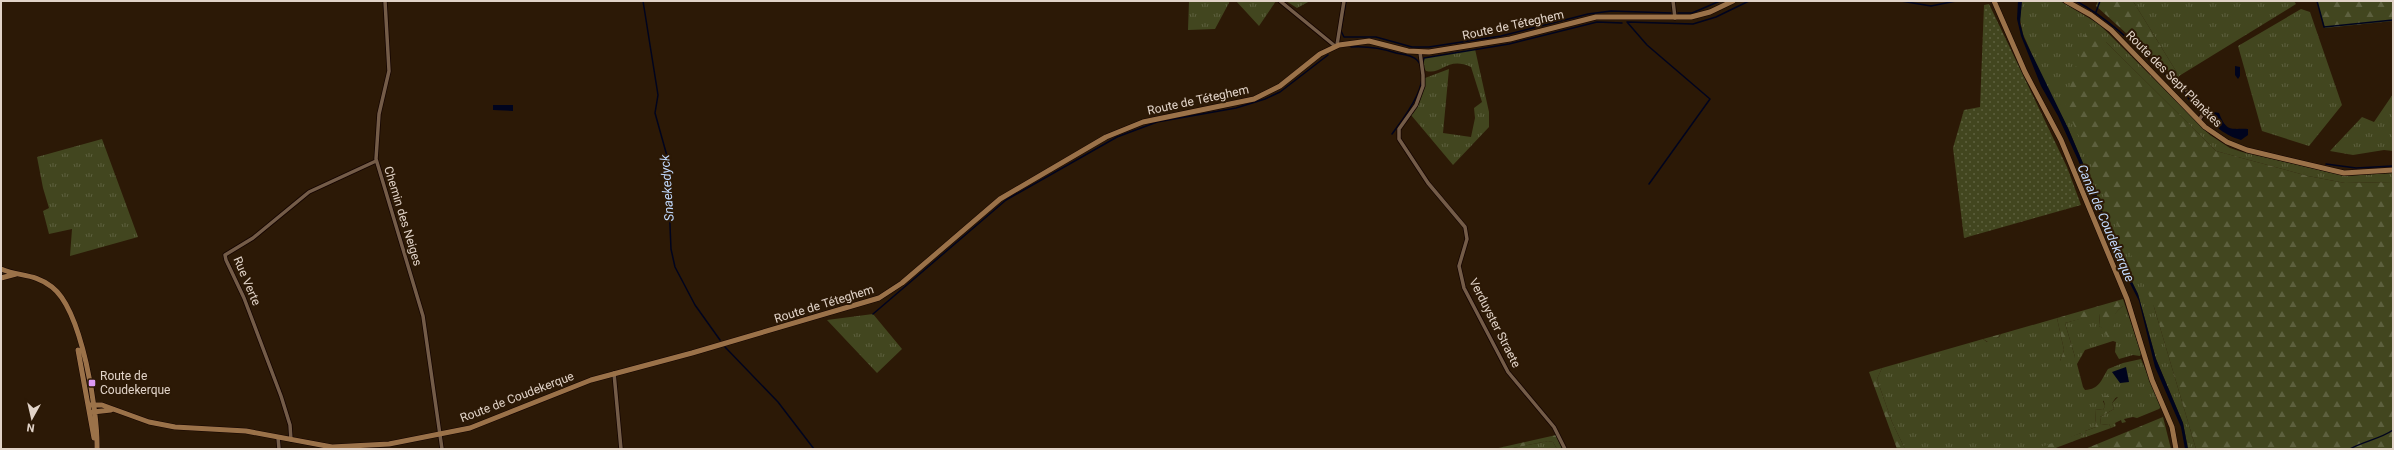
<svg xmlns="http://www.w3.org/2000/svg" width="2394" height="450" font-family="Roboto,sans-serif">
<defs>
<pattern id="grass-tufts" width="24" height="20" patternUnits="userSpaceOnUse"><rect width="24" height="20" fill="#42461f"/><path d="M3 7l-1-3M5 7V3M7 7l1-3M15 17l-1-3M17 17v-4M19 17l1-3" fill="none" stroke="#5d603e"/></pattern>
<pattern id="forest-firs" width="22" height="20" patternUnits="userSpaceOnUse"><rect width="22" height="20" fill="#42461f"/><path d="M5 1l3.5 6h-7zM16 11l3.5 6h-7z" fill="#5d603e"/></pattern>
<pattern id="park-dots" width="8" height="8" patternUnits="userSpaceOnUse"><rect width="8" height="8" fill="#42461f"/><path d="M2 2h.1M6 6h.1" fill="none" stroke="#5d603e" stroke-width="1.8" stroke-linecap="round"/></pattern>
</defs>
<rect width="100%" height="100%" fill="#2c1906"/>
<path fill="url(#grass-tufts)" d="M1189 1H1230L1215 29 1188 30Z
M1236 1H1276L1259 26Z
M1286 1H1310L1297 8Z
M2022 1H2060L2099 24 2210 135 2230 148 2242 152 2345 176 2393 173V182L2345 183 2308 176 2216 151 2106 42 2154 307 2196 449H2188L2183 423 2156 359 2138 294 2114 245 2097 196 2068 128 2044 82 2023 34 2020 19Z
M2133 1H2294L2296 4 2179 76Z
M2301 9 2310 12 2342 105 2309 146 2262 131 2238 46Z
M1475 49 1489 112V127L1453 165 1411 115 1417 106 1425 78 1449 69 1443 133 1471 137 1475 118 1474 108 1482 102 1471 67C1447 56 1443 75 1426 71L1423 66 1424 58Z
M2393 94V151L2384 150 2353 155 2330 151 2362 117 2374 122Z
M102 139 138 237 70 256 72 229 49 234 43 211 49 208 43 188 37 157Z
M2123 299 2141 353 2140 356 2133 355 2119 359 2115 352 2116 342 2113 341 2085 350 2077 364 2083 387 2085 390C2100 389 2101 380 2108 369L2123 363 2141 359 2161 407 2159 409 2137 418 2133 417 2124 419 2126 422 2122 423 2121 420 2115 423 2116 426 2111 428 2109 424 2101 425 2100 417 2114 409 2112 403 2118 397 2103 401 2105 406 2103 410 2095 409 2096 427 2085 431 2086 437 2082 438 2081 433 2042 449H1905L1892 422 1877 379 1882 368 1983 339 1987 342 1999 337 2001 334 2057 318 2064 350 2060 361 2075 357 2065 323 2100 313 2099 326 2115 335C2113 320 2109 317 2123 306Z
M873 314 902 349 877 373 827 320Z
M1548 441 1553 442 1557 449H1508Z"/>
<path fill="url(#forest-firs)" d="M2098 1H2133L2179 76 2178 80 2096 6Z
M2317 1H2393V21L2325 28Z
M2086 30 2106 42 2216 151 2308 176 2345 183 2393 182V449H2196L2154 307 2065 105Z
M2123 299V306C2111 315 2113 321 2116 335L2108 338 2103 329 2099 326 2100 314 2065 323 2075 357 2067 364 2060 361 2064 350 2057 318Z
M2001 334 1991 344 1983 339Z
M1882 368 1877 379 1892 422 1905 449H1897L1869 372Z
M2116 389 2119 393 2112 403 2114 409 2100 417 2101 425 2109 424 2111 428 2086 437 2085 431 2096 427 2095 409 2103 410 2105 406 2103 397 2108 395 2111 399 2113 392Z
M2163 417 2171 449H2085Z
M2081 433 2082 438 2053 449H2042L2041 447Z
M1556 435 1562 449H1557L1553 442 1548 441 1508 449H1494Z"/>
<path fill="url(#park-dots)" d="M1989 4 2067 167 2081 205 1964 238 1953 148 1964 110 1980 107 1984 5Z"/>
<path fill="#00041e" d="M2018 1H2022L2020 23 2024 38 2068 128 2097 196 2114 245 2138 294 2156 359 2183 423 2188 449H2185L2181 427 2155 367 2139 301 2116 256 2078 160 2058 116 2041 86 2021 36 2017 19Z
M2235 66 2240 67V76L2238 79 2235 75Z
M493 105H513V111L493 110Z
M2214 112 2219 113C2227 133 2231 128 2248 129V135L2241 140C2230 137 2213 128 2210 116Z
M2126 367 2129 382 2120 383 2112 372Z"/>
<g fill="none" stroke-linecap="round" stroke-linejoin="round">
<path stroke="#00041e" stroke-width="1.5" d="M643 1 658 95 655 113 667 156 671 249 675 267 695 305 720 340
M1346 1 1341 31 1344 37H1376L1412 47H1429L1501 36 1588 14 1611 11 1671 13
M1901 1 1931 6 1956 1
M2076 1C2117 23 2149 60 2183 91L2192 103
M2317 1 2324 27 2393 20
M2096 12 2100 1
M1678 13H1692L1720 1
M1627 22 1647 45 1710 99 1649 184
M1627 22 1693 24 1716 17 1749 1
M1351 47C1368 46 1381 48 1396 53 1402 54 1413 55 1417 60 1435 79 1403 119 1392 134
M1423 62 1424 58 1509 44 1597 22 1622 23
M2326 164 2356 168 2393 166
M873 314 1006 200 1117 137 1157 122 1236 108 1265 99 1280 92 1328 55
M725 347 778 402 814 449
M2350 449C2364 441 2380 439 2393 430"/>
<defs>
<path id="street" d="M385 1 389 71 379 114 376 159 423 316 442 449
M1280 1 1335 46
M1673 1 1675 18
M1337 45 1344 1
M1420 52 1423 75V86L1416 105 1399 129V139L1428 183 1465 227 1467 239 1459 266 1464 288 1508 372 1554 427 1565 449
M2187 91 2203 114 2199 120
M614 373 621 449
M278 437 279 449
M291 440 290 425 281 396 244 298 226 260 225 255 253 238 309 192 376 161"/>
<path id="secondary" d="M1994 1 2025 72 2061 140 2127 299 2152 380 2172 427 2176 449
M2066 1 2091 15 2111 30 2205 127 2227 142 2247 150 2344 173 2393 170
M1 269C20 277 34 273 52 287 82 310 98 412 97 449
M1 278 16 274
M78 350 94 438
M89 405H102L149 422 175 427 246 431 332 447 389 444 470 428 591 380 692 353 879 298 902 283 1000 199 1106 137 1143 122 1254 99 1280 86 1320 54 1339 45 1369 41 1408 51 1429 52 1510 39 1596 17H1691L1710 12 1733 1
M93 412 111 410"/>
</defs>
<use href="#street" stroke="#140400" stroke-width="5"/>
<use href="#secondary" stroke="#140400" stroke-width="6"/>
<use href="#street" stroke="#745c48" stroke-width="3.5"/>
<use href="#secondary" stroke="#9b7249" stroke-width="5"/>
</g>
<rect fill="#dd99f4" stroke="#2c1906" stroke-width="1.5" x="88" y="379" width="8" height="8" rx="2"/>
<g text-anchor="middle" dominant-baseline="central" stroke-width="4" stroke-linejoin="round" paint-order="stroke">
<g font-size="12" fill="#e1d3c8" stroke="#2c1906">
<text transform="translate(1513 25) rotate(-12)">Route de Téteghem</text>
<text transform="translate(2174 79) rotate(45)">Route des Sept Planètes</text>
<text transform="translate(1198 100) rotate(-12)">Route de Téteghem</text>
<text transform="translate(403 216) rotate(73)">Chemin des Neiges</text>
<text transform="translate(247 281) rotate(67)">Rue Verte</text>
<text transform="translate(824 304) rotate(-17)">Route de Téteghem</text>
<text transform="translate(1495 323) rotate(63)">Verduyster Straete</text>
<text transform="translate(517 397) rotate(-21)">Route de Coudekerque</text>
</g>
<g font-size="12" fill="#e1d3c8" stroke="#2c1906" text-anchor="start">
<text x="100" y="376">Route de<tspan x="100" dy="14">Coudekerque</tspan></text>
</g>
<g font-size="13" font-style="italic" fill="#c2dafe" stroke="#2c1906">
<text transform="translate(667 188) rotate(-94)">Snaekedyck</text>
<text transform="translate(2106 223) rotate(67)">Canal de Coudekerque</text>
</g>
</g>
<rect width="2394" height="450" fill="none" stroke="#e1d3c8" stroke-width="4"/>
<g transform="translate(32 418) rotate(188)" stroke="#2c1906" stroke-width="3" paint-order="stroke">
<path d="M0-3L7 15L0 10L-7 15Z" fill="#e1d3c8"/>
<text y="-6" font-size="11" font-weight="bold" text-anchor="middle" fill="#e1d3c8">N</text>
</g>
</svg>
